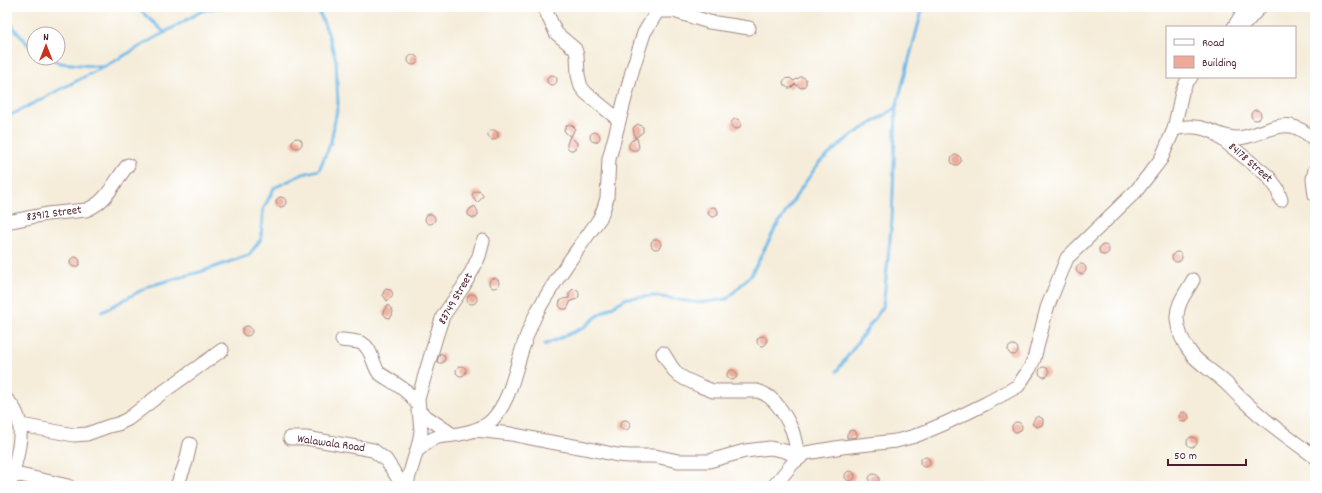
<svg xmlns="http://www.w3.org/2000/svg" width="1322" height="493" font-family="Dekko,sans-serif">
<rect width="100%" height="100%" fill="#fff"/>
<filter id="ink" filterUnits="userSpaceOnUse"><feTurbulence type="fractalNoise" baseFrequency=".025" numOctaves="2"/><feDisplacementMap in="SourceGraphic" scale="8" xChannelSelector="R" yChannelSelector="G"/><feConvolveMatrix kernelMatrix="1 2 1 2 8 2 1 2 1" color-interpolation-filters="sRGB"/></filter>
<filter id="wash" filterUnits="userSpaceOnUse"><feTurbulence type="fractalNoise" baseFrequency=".012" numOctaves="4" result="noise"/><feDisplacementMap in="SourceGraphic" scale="16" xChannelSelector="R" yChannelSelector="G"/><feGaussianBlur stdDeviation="0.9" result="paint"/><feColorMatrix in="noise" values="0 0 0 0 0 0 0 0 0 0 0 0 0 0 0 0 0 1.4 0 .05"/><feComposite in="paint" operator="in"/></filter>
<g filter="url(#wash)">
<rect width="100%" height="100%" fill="#f5edda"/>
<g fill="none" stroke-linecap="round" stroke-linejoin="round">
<path stroke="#70b9e8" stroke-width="3" d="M137 7 165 33
M7 16 16 31 34 51
M49 58 60 63 102 67
M7 117 113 62 202 11 221 7
M102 312 149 286 203 271 249 255 261 239 263 210 274 188 303 174 319 170 331 142 338 104 336 60 328 33 317 7
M544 345 583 328 600 314 627 298 655 296 698 303 727 299 751 275 775 229 802 187 819 163 848 138 896 108
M837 371 883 307 892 219 896 108 923 7"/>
</g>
<g id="blocks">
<path fill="#efaa97" d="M408 60a5 5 0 1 1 10 0a5 5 0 1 1-10 0Z
M547 80a5 5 0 1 1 10 0a5 5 0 1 1-10 0Z
M800 77H803L806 79V84L804 87 801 88 795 84 791 88H788L784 85 783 82 785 79 790 78 794 81Z
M1251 115a5 5 0 1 1 10 0a5 5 0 1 1-10 0Z
M731 124a5 5 0 1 1 10 0a5 5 0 1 1-10 0Z
M569 124 573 126 575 128 571 137 577 143V147L573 150H570L567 147V144L570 136 566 133 564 130 566 126Z
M638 124 643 127V132L635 138 633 128 635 126Z
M488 135a5 5 0 1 1 10 0a5 5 0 1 1-10 0Z
M590 137a5 5 0 1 1 10 0a5 5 0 1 1-10 0Z
M292 143a5 5 0 1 1 10 0a5 5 0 1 1-10 0Z
M637 138 639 147 637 150H632L629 148V144L631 141Z
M951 160a5 5 0 1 1 10 0a5 5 0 1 1-10 0Z
M477 191 481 192 483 196 481 199 477 203 473 198 472 195 474 192Z
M276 202a5 5 0 1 1 10 0a5 5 0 1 1-10 0Z
M475 206 478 212V215L476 218H473L468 215V212L470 209Z
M708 212a5 5 0 1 1 10 0a5 5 0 1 1-10 0Z
M425 219a5 5 0 1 1 10 0a5 5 0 1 1-10 0Z
M651 244a5 5 0 1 1 10 0a5 5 0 1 1-10 0Z
M1099 250a5 5 0 1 1 10 0a5 5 0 1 1-10 0Z
M1172 257a5 5 0 1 1 10 0a5 5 0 1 1-10 0Z
M70 262a5 5 0 1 1 10 0a5 5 0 1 1-10 0Z
M1076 269a5 5 0 1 1 10 0a5 5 0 1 1-10 0Z
M489 283a5 5 0 1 1 10 0a5 5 0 1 1-10 0Z
M386 289 391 290 393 294 392 297 387 301 383 295 384 291Z
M573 289 578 290 579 293V296L577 299 571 301 567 309H562L559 305 560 301 563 299 569 298V293Z
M467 299a5 5 0 1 1 10 0a5 5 0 1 1-10 0Z
M388 305 393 311 392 316 389 318 386 317 383 313 384 310Z
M242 331a5 5 0 1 1 10 0a5 5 0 1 1-10 0Z
M757 341a5 5 0 1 1 10 0a5 5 0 1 1-10 0Z
M1008 350a5 5 0 1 1 10 0a5 5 0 1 1-10 0Z
M440 353 444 355 445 359 443 363H439L437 362Z
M456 371a5 5 0 1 1 10 0a5 5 0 1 1-10 0Z
M1039 372a5 5 0 1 1 10 0a5 5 0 1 1-10 0Z
M727 375a5 5 0 1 1 10 0a5 5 0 1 1-10 0Z
M1179 417a5 5 0 1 1 10 0a5 5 0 1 1-10 0Z
M1038 416 1043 419V422L1042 425 1037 427 1032 424 1035 418Z
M620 425a5 5 0 1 1 10 0a5 5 0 1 1-10 0Z
M1012 427a5 5 0 1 1 10 0a5 5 0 1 1-10 0Z
M849 431 852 430 855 431 857 434V437L847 438V434Z
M1187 442a5 5 0 1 1 10 0a5 5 0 1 1-10 0Z
M920 462a5 5 0 1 1 10 0a5 5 0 1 1-10 0Z
M845 476a5 5 0 1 1 10 0a5 5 0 1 1-10 0Z
M869 479a5 5 0 1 1 10 0a5 5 0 1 1-10 0Z"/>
</g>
</g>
<g filter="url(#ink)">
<use href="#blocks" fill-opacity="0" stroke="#a08682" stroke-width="1"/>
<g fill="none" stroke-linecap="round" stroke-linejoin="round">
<defs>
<path id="minor" d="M544 7 556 33 575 49 577 55 578 75 581 87 586 93 619 120
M658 11H674L709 22 749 28
M1234 27 1246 7
M1242 27 1260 7
M1174 129C1180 128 1188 126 1195 127 1210 128 1222 138 1237 138 1254 138 1274 123 1291 126 1300 128 1308 134 1315 140
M1218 136 1268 176 1277 188 1281 200
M1315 170 1313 179 1315 195
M7 222 47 214 86 210C108 202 114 181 128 165
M1193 280C1186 293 1176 304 1177 319 1178 332 1183 343 1191 353 1199 364 1211 370 1221 379 1229 385 1235 393 1243 400 1265 421 1290 439 1315 457
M342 340C348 341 356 341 361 343 372 347 372 364 379 373 392 382 409 390 417 404
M663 353 671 366 677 374 685 379 700 386 713 391H757C774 395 785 414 792 430 795 438 796 448 799 457
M7 400C32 424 15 458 10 486
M418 411 453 435
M21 425 74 435 87 434 109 426 118 424 128 419 163 392 222 350
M476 430 511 434 545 441 585 448 617 455 629 456H655L678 461H709L745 451 770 448 785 451 799 457
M290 438H306L373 450 386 460 403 486
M418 450C423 446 428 440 435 438 440 436 447 436 453 435 466 433 482 430 492 420 507 404 512 383 518 363 523 345 529 328 537 312 555 279 578 249 600 218L604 208 607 198 609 159 633 68 644 33 660 7
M7 472 68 486
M177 486 186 462 190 444
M406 486 419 443 421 431 418 399 437 334 443 316 463 287 473 269 479 256 483 241
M774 486 793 463 806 453 842 447 896 441 915 436 946 423 987 403 1018 386 1030 368 1034 359 1047 308 1067 258 1136 191 1151 172 1161 159 1174 129 1182 92 1186 83 1191 77"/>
</defs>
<use href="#minor" stroke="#a08682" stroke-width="15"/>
<use href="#minor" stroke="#fff" stroke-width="13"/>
</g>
</g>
<g text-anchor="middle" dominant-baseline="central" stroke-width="3" stroke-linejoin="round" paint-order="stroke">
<g font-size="12" fill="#4a1f2b" stroke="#fff">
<text transform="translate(1250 163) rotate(41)">84178 Street</text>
<text transform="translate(54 214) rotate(-8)">83912 Street</text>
<text transform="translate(456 299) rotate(-60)">83749 Street</text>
<text transform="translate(331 444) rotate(8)">Walawala Road</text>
</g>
</g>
<rect width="1322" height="493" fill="none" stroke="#fff" stroke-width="24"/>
<rect x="1166" y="26" width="130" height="52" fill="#ffffff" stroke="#b7a5aa"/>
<rect x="1174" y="39" width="20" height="6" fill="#ffffff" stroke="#b7a5aa"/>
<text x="1202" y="46" font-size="12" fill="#4a1f2b">Road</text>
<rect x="1174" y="56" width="20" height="12" fill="#efaa97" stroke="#b7a5aa"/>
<text x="1202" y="66" font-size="12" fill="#4a1f2b">Building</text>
<g transform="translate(46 46)"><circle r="19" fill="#ffffff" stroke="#b7a5aa"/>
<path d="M0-3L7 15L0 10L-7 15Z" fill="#c8321e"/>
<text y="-6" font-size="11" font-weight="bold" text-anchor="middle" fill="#4a1f2b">N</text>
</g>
<path d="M1168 459v6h78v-6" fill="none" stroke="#4a1f2b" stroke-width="2"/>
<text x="1174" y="459" font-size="12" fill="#4a1f2b" stroke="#ffffff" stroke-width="3" paint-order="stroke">50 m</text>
</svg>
